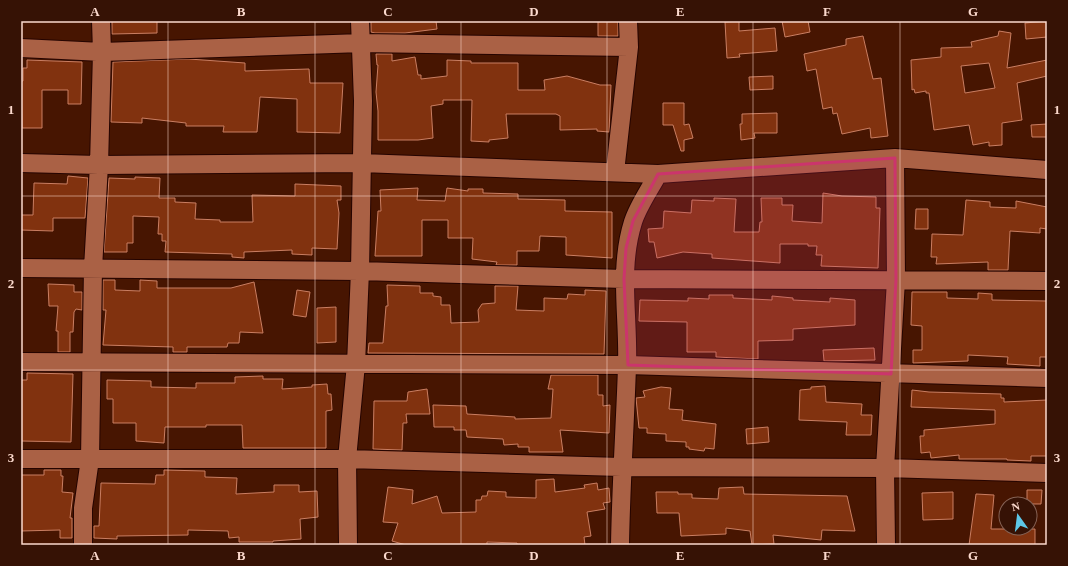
<svg xmlns="http://www.w3.org/2000/svg" width="1068" height="566" font-family="'Times New Roman',serif">
<rect width="100%" height="100%" fill="#471501"/>
<path fill="#81320f" stroke="#ca7e62" fill-rule="evenodd" d="M112 21H157V33L112 34Z
M371 21H436L437 29 405 33H375L371 32Z
M598 21H618V36H598Z
M739 21V31L775 28 777 51 739 54 740 57 727 58 725 22Z
M782 21H808L810 32 785 37Z
M1047 21V37L1026 39 1025 23Z
M999 31 1011 33 1007 68 1047 60V76L1017 83 1022 120 1002 123V145L989 146V142L973 145 969 125 934 130 929 93H926V91L915 93 914 89 912 90 911 60 941 57V48L972 47 971 42 998 36ZM989 63 995 88 965 93 961 66Z
M863 36 873 79 881 78 888 136 871 138 870 128 842 134 837 113 833 114 832 107 823 109 816 69 807 71 804 54 846 45V39Z
M376 54H392V61L415 57 418 75H421V79L447 76V60L471 61V63H518V90H545L544 80 567 76 600 85H611L609 132 597 131V129L560 130V116L556 114H506L508 138 489 140V142L471 141 472 100H443V104L431 106 433 138 418 140H378V111L376 92 378 65H377Z
M189 59 245 63V71L309 69 310 83H343L340 133 297 132V99L260 97 257 132H223L224 126H186V123L142 118V123L111 122 113 62Z
M27 60 82 62 81 104H68V90H42V128H22L21 81H23V68H27Z
M773 76V89L750 90 749 77Z
M663 103H684V125L689 124 693 138 684 140V151H681L673 125H663Z
M777 113V133H754L755 138 741 140 740 124H742V114Z
M1047 124V137H1032L1031 125Z
M68 176 88 178 85 218H53V231L21 230V215H33L34 183 67 184Z
M135 177 160 178 159 198H175V202L196 203 195 219 220 220V222H253L252 195 295 196V184L341 186V200H337L339 213 337 249 312 248V255L292 254V250L244 252V258L232 257V254L165 252 166 241H162V234H158L159 217 133 216V243H127V252H104L109 178 135 179Z
M418 188 417 200 445 201 447 188 468 191V189H483V193L518 194V199L565 200V211L612 212V258L566 255V237L540 236 539 251H517V265H496L497 262 472 259 473 238H448V220H422V256H375L378 211H381L380 190Z
M823 193 842 196 876 197V208H880L878 268 821 266 822 255H816L817 246H808V244H780V263L712 258V254L683 252 657 258 654 242H649L648 229 663 228 664 211 691 213 692 200 714 201V198L736 199 734 232H759L760 222H762L761 198H782V205H793L792 221 822 223Z
M966 200 990 202V207L1016 208V201L1047 207V229L1040 228V233L1010 231 1008 270H988V262L936 264 937 257H931L932 234 963 235Z
M916 209H928V229H915Z
M103 280H115V290L140 291V280L157 281V288H231L254 282 263 333 240 332 239 343H228L227 347H187V352H173V347L103 345 106 310H103Z
M48 284 74 285V292H82V310L76 309 74 312 73 332H70V352H58V331H56L58 306H49Z
M387 285 420 286V293H433V296L441 297V305H450L451 323 479 322 478 310 482 304 495 303V286H518L516 310 544 311V298L567 299 568 294 585 295V290L606 291 604 354 368 353 369 343H383L386 306H388Z
M297 290 310 292 306 317 293 315Z
M912 292H947V298L978 299V293L992 294V300L1047 301V357H1040V366L1007 364 1008 357 968 355V361L913 363V350H922V326L911 325Z
M709 295H733V298L772 300V296L793 298V300L830 302V298L855 300V325L793 329V340L758 341V359L716 357V352H687V322L639 321 640 300 688 301V298L709 299Z
M336 307V342L317 343V308Z
M874 348 875 360 824 361 823 350Z
M27 373 73 374 71 442 21 441V380H27Z
M551 375H598V395H603V406L610 405 609 433 560 430 563 452H529V447H518V444L504 445 503 439 467 437 466 430H454V427H434L433 405 466 406 467 414 515 417V419L551 418 553 389H548Z
M263 376V379H283L282 389 312 387V385L327 384 328 394H331L332 410 326 411V448H243L242 425H206V427H165L164 443 136 441V423H113V399H107V380L151 381V387L196 388V383H235V377Z
M825 386 826 402 862 404 861 415H872L871 435H846L847 422 799 420 800 390 811 389V387Z
M661 387 671 388 669 409 683 410 682 420 716 424 714 449 705 448 704 451 689 449V447H686V442L666 441V434L647 433V428H639L636 398 645 397 643 391Z
M427 389 430 414H406L407 423H403L402 450 373 449 374 401H407L408 392Z
M912 390 929 392 1001 394V398H1004V402L1047 400V456H1031V461L1007 460V459H959V455L931 458 930 452 921 453 920 436H924V430L995 424V410L911 407Z
M768 427 769 442 747 444 746 429Z
M44 470H61V476H63L62 492 73 493 70 518H72V538H60V530L21 531V475H44Z
M164 470 205 471V477L237 478 236 494 274 492V485H299V492L317 491 318 517 300 519 301 539 273 541V542H239V537L229 538 228 531 188 530V535L117 536V539L94 538V526H99L101 483 155 484 156 475H164Z
M554 479 555 492 585 488 584 485 597 483 598 490 609 488 610 502 603 503 605 509 587 512 591 536 584 537 585 545H517V543L487 542V545H406L392 541 398 523 383 522 388 487 413 490 412 504 437 496 442 513 476 512V500H481L482 496H487L488 491 506 492V497L536 498V480Z
M743 487 744 494 847 496 855 531 822 530 821 540 773 535 774 544 752 545 750 531 726 528V534L681 536 679 513H657L656 492H678V494H692V498L718 499 719 488Z
M1027 490H1042L1041 504H1027Z
M953 492V519L923 520 922 493Z
M976 494 994 495 991 529H1035V545H969Z"/>
<g fill="none" stroke-linecap="round" stroke-linejoin="round">
<defs>
<path id="minor" d="M21 48 102 52 362 43 629 47
M21 163 99 165 361 163 658 174 895 158 1047 170
M615 172 629 47 628 21
M21 268 360 271 624 279 1047 281
M21 362 628 365 1047 378
M21 459H347L621 467 885 468 1047 473
M83 545V508L90 459 93 268 99 165 102 52 101 21
M348 545 347 459 356 364 360 271 363 101 360 21
M620 545C621 485 625 426 627 367 629 318 618 270 633 222 638 206 650 189 658 174
M886 545 885 468 896 280 895 158"/>
</defs>
<use href="#minor" stroke="#250400" stroke-width="20"/>
<use href="#minor" stroke="#aa6145" stroke-width="18"/>
</g>
<path fill="#cb356c" fill-opacity="0.2" stroke="#cb356c" stroke-width="3" stroke-linejoin="round" d="M895 158 896 280 891 374 628 365 624 279 626 248 633 221 658 174Z"/>
<path fill="none" stroke="#fbd9cd" stroke-width="1" stroke-opacity="0.55" d="M168 21V545M315 21V545M461 21V545M607 21V545M753 21V545M900 21V545M21 196H1047M21 370H1047"/>
<rect width="1068" height="566" fill="none" stroke="#361205" stroke-width="44"/>
<g transform="translate(1018 516) rotate(346)"><circle r="19" fill="#361205" stroke="#856255"/>
<path d="M0-3L7 15L0 10L-7 15Z" fill="#5dc7e8"/>
<text y="-6" font-size="11" font-weight="bold" text-anchor="middle" fill="#fbd9cd">N</text>
</g>
<rect x="22" y="22" width="1024" height="522" fill="none" stroke="#fbd9cd" stroke-width="1.5"/>
<g font-size="13" text-anchor="middle" font-weight="bold" fill="#fbd9cd">
<text x="95" y="16">A</text>
<text x="241" y="16">B</text>
<text x="388" y="16">C</text>
<text x="534" y="16">D</text>
<text x="680" y="16">E</text>
<text x="827" y="16">F</text>
<text x="973" y="16">G</text>
<text x="11" y="114">1</text>
<text x="1057" y="114">1</text>
<text x="11" y="288">2</text>
<text x="1057" y="288">2</text>
<text x="11" y="462">3</text>
<text x="1057" y="462">3</text>
<text x="95" y="560">A</text>
<text x="241" y="560">B</text>
<text x="388" y="560">C</text>
<text x="534" y="560">D</text>
<text x="680" y="560">E</text>
<text x="827" y="560">F</text>
<text x="973" y="560">G</text>
</g>
</svg>
